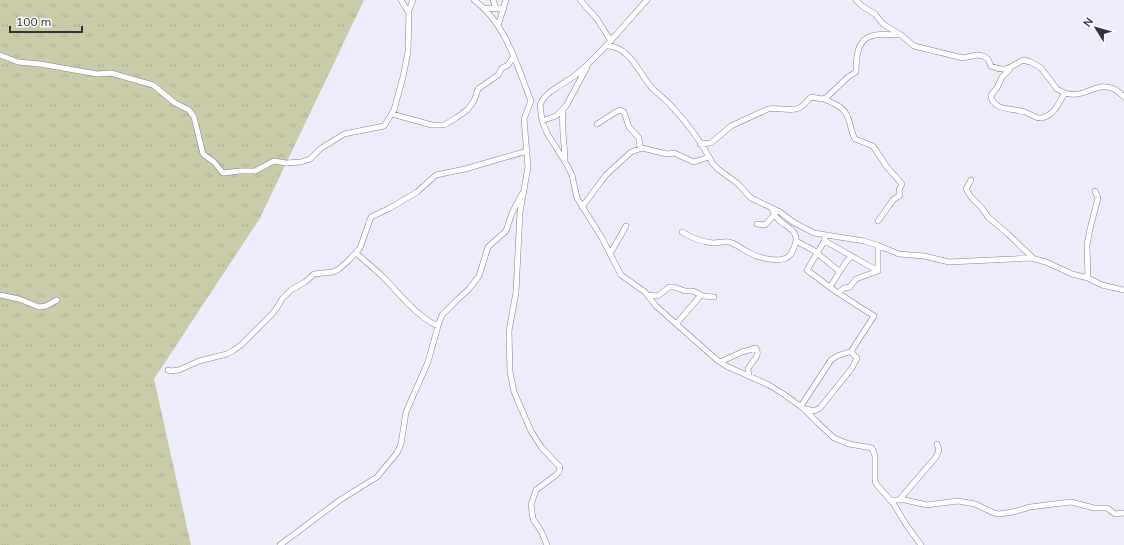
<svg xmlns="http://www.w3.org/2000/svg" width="1124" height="545" font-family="Mulish,sans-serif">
<defs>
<pattern id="grass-tufts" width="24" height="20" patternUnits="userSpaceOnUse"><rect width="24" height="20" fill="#c9cba9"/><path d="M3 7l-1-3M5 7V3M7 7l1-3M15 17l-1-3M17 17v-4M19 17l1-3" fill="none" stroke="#adaf92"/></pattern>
</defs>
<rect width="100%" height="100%" fill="#ececfb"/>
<path fill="url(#grass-tufts)" d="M0 0H364L260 218 154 379 191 545H0Z"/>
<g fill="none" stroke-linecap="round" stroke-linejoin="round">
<defs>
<path id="minor" d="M401 0 409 13
M474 0C506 23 517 66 531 101L524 119 528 167 520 212 516 292 509 331 510 372 514 392 531 431 542 448 560 467 559 472 556 475 536 490 531 505 533 519 541 531 547 545
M493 0 496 9
M580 0 597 19 611 41
M647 0C624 25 603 52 577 74 566 83 545 91 540 105L542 120 547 133 567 165 572 175 577 198 602 238 621 275 645 292 656 306 717 360 726 366 769 385 785 395 803 408 818 423 834 438 849 444 872 448 875 456V480L876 484 893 503 907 526 921 545
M856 0 862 6 875 14 883 24 901 35 914 46 963 58 977 55 983 56 988 59 991 66C1006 73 1010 67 1023 60L1030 62
M485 8 496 9 504 8
M498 26 506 0
M606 46C629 45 639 73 652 88 659 95 668 101 674 109 689 125 703 145 713 164L718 169 737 183 751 198 780 212 793 222 814 233 864 241 877 245 899 254 924 256 949 262 1031 258 1046 262 1072 274 1088 278 1102 285 1124 290
M0 55 18 62 40 64 97 74 111 73 153 85 175 103 189 110 194 117 203 154 214 162 223 173 240 171H255L274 161 286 163 301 162 310 159 320 149 344 134 384 126 394 110 403 77 408 52 409 10 413 0
M1029 61 1041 68 1057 89C1082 105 1095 79 1114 89 1118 91 1121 94 1124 97
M1010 69 1002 77 997 88 991 95C992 111 1013 108 1025 112 1031 114 1036 119 1042 118 1056 114 1058 103 1065 93
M824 99C833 103 845 107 848 118 851 125 851 132 855 139L873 146 887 167 902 184 899 190 900 195 893 200 878 221
M563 110C561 128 565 145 565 162
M392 114 432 125H444L456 118 467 110 474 101 478 89 498 75 502 68 508 65 514 56
M542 121 556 116 566 106 587 67
M597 124 616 112 620 110 624 112 629 127 639 138 640 149
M700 144 711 143 731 126 768 109C777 107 792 112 799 108 804 106 807 101 811 97L822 99 827 97 848 77 856 72C856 34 868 33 901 35
M971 180 966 189 971 197 982 208 988 217 1008 234 1034 259
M582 207 606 175 631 152 642 148 667 154 674 153 694 162 709 157
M757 224 765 225 775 214
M682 232C692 238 701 242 713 243 719 243 724 241 729 242 736 244 742 249 748 252 758 258 783 265 791 254 793 250 796 245 796 239 796 229 784 226 778 219 775 217 774 212 772 209
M796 241 813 250 839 271
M825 241 878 271
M356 253C365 261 375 269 384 278 401 295 416 316 438 326
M610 254 626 226
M1088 278 1087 245 1090 229 1098 198 1095 191
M830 287 844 265 851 256
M838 293 844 288 850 287 856 279 878 271V245
M0 295 19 299 39 307 46 306 57 300
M648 295 658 296 669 287H674L685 291H693L703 296 714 297
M677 323 701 295
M720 362 742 352 756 348C761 357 751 361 748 369 748 370 749 374 749 376
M168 370 170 371 179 370 199 361 227 354 234 350 241 345 273 313 278 306 282 299 291 290 305 282 314 274 333 272 339 269 348 261 360 248 371 217 390 208 417 192 436 175 465 169 527 151
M801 406 831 360 837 356 852 351
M806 409 814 411 820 408 852 368 857 358 852 353V350L874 316 835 291 807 270 825 240 824 235
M890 500H905L927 505 958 501 975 504 994 513 999 514 1013 512 1030 507 1071 502 1094 508H1107L1115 514 1124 513
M899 500 936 457 939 450 937 444
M280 545 340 500 377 477 397 453 401 444 406 412 428 362 438 326 442 315 458 299 469 289 479 276 488 247 506 231 512 213 522 194"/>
</defs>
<use href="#minor" stroke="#82828f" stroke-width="6"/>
<use href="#minor" stroke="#fff" stroke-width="5"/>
</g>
<g transform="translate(1096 28) rotate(307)" stroke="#fafafd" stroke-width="3" paint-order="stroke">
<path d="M0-3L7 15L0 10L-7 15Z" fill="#323137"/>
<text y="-6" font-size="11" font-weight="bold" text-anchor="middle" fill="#323137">N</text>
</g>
<path d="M10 26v6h72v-6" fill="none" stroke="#323137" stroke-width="2"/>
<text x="16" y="26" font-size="12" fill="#323137" stroke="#fafafd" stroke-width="3" paint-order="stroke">100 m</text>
</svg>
